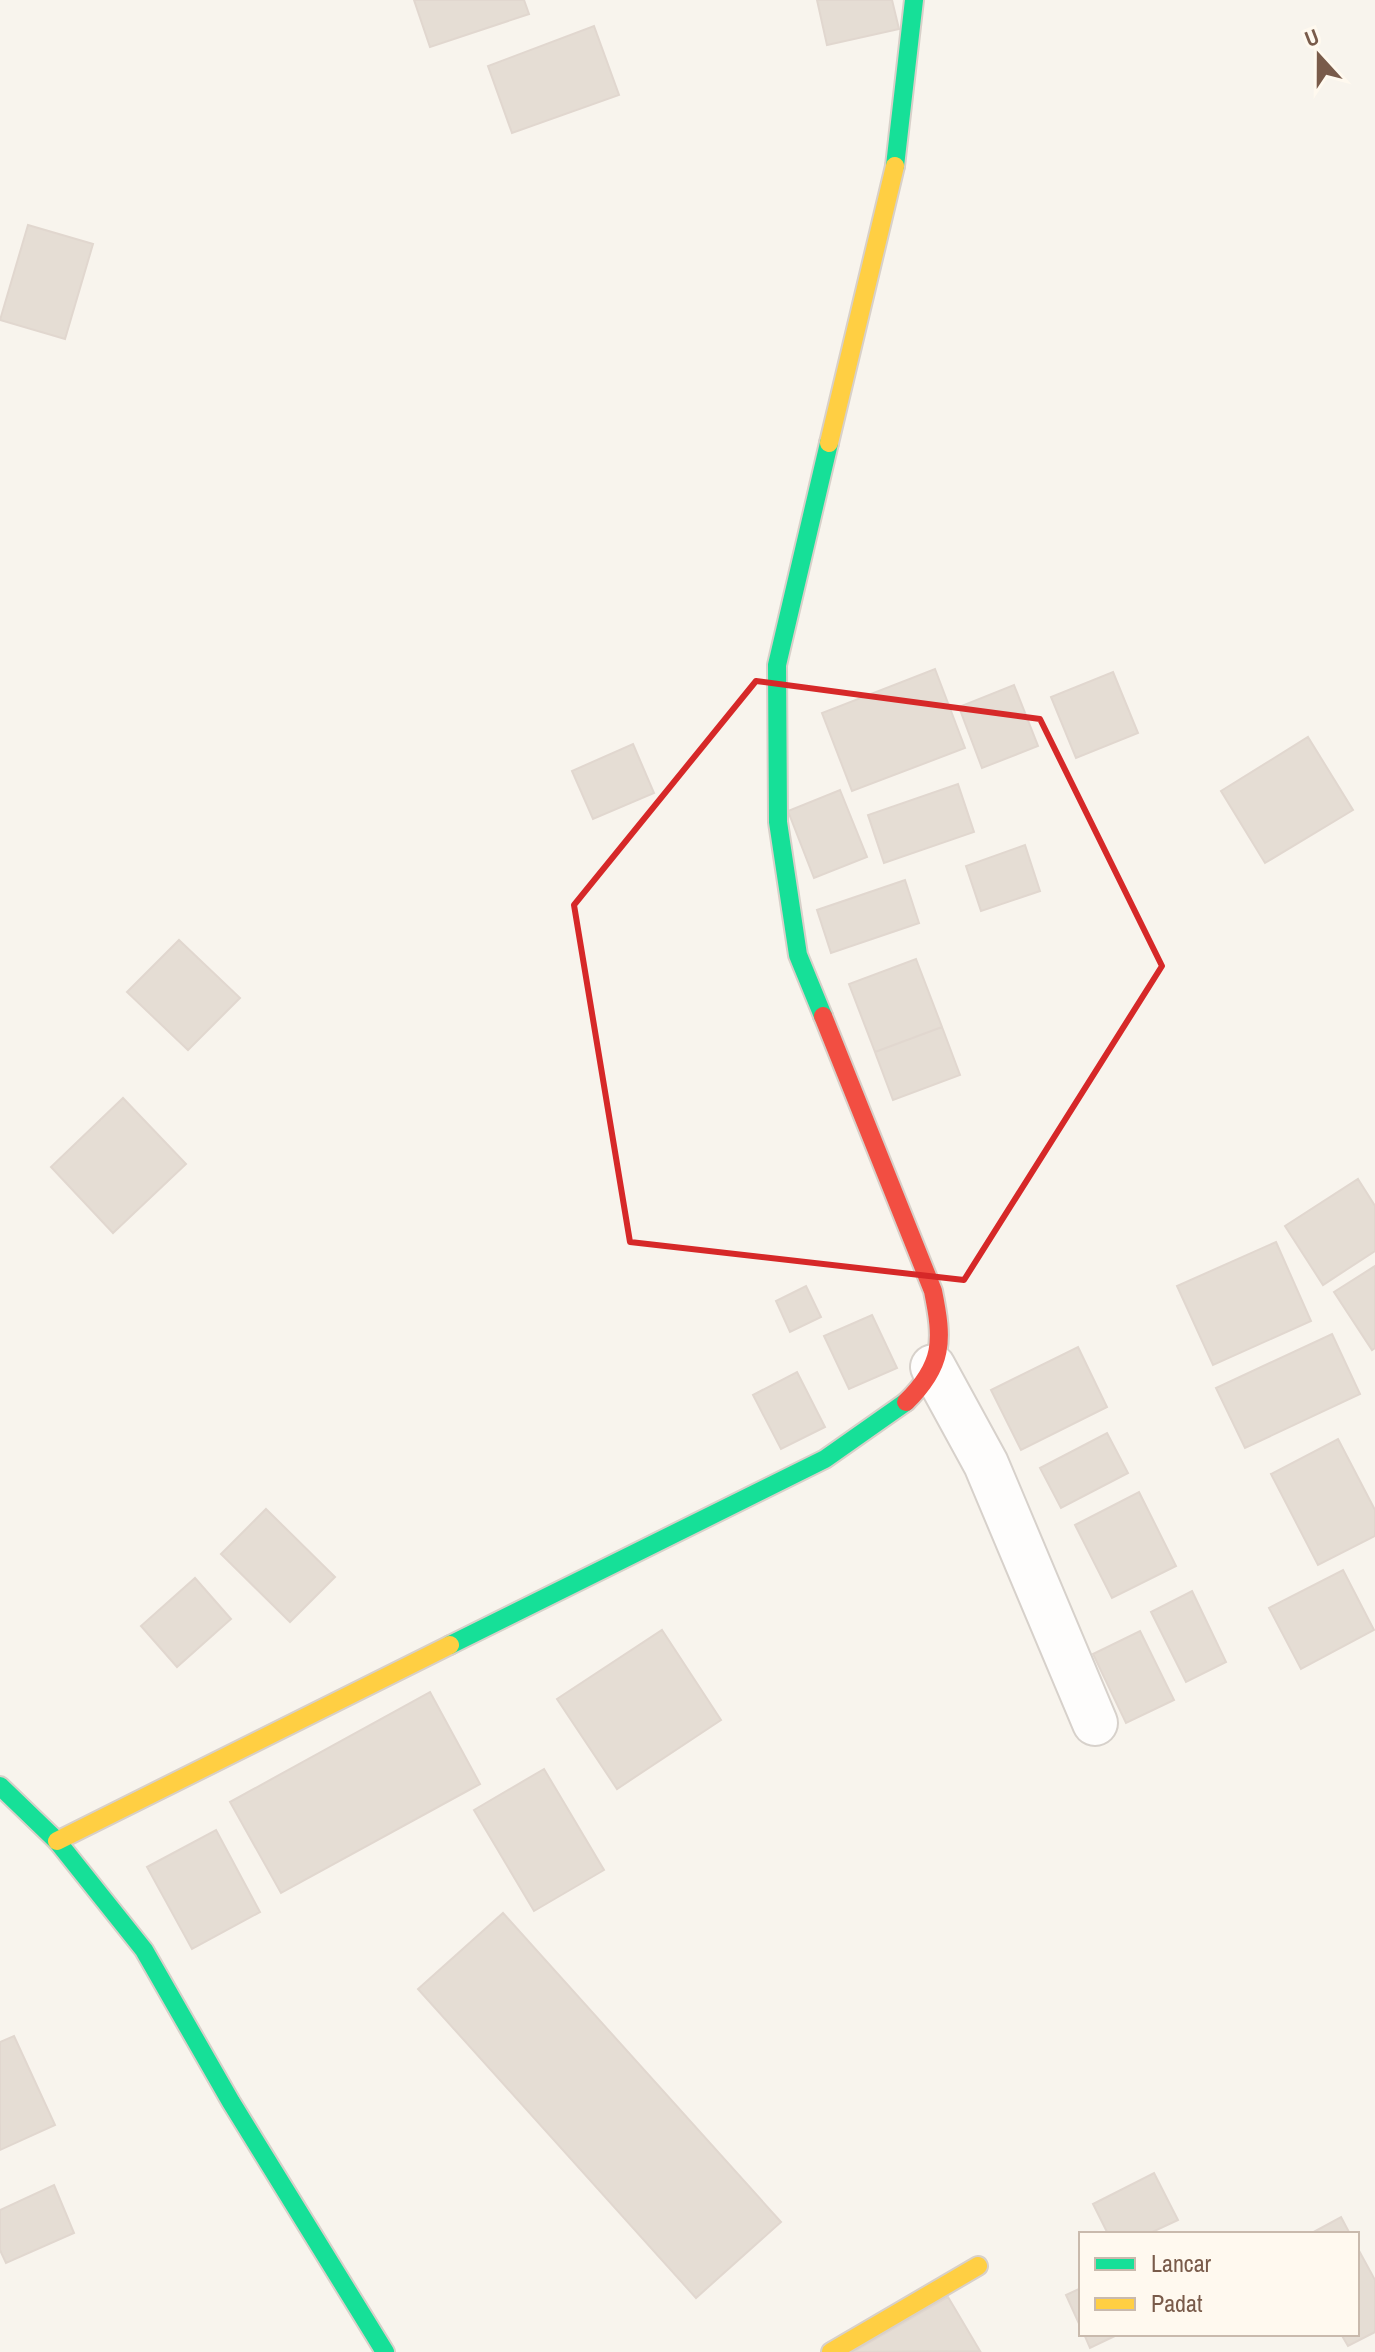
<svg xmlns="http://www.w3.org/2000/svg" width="1375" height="2352" font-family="'Archivo Narrow',sans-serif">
<rect width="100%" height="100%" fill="#f8f4ed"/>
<path fill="#e5ddd4" stroke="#e1d7cf" stroke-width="2" d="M414 0H524L529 14 430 47Z
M817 0H892L899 29 827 45Z
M594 26 619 95 512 133 488 66Z
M28 225 93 244 65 339 0 320Z
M935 669 965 748 852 791 822 713Z
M1113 672 1138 733 1076 758 1051 697Z
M1014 685 1038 746 982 768 959 707Z
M1308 737 1353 810 1265 863 1221 791Z
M633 744 654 793 593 819 572 771Z
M958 784 974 832 884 863 868 815Z
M840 790 867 857 814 878 788 811Z
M1025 845 1040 891 981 911 966 866Z
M905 880 919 923 831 953 817 910Z
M179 940 240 998 188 1050 127 992Z
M916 959 942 1027 875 1052 849 984Z
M942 1027 960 1075 893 1100 875 1052Z
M123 1098 186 1164 113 1233 51 1167Z
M1358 1179 1375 1206V1251L1323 1285 1285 1226Z
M1276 1242 1311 1321 1213 1365 1177 1286Z
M1375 1266V1348L1372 1350 1334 1292Z
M806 1286 821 1317 790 1332 776 1301Z
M872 1315 897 1368 849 1389 824 1336Z
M1332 1334 1360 1394 1245 1448 1216 1388Z
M1078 1347 1107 1407 1021 1450 991 1390Z
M797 1372 825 1427 781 1449 753 1395Z
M1107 1433 1128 1473 1061 1508 1040 1468Z
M1338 1439 1375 1510V1536L1318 1565 1271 1474Z
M1139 1492 1176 1566 1112 1598 1075 1525Z
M266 1509 335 1577 290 1622 221 1554Z
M1343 1570 1374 1630 1301 1669 1269 1608Z
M195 1578 231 1619 177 1667 141 1626Z
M1192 1591 1226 1662 1186 1682 1151 1612Z
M662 1630 721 1720 617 1789 557 1699Z
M1140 1631 1174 1700 1126 1723 1093 1654Z
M430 1692 480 1784 281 1893 230 1802Z
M544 1769 604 1870 534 1911 474 1810Z
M216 1830 260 1912 192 1949 147 1867Z
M503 1913 781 2222 696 2298 418 1989Z
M14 2036 55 2125 0 2150V2042Z
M1154 2173 1178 2220 1148 2234H1108L1093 2204Z
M54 2185 74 2233 6 2263 0 2250V2210Z
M1341 2217 1350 2234H1310Z
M1357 2247 1375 2280V2332L1348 2346 1341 2334H1357Z
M1081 2288V2328L1066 2295Z
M948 2297 980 2351 853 2352Z
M1084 2334H1119L1090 2348Z"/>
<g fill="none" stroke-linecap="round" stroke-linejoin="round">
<defs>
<path id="street" d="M933 1367 986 1464 1095 1723"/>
<path id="fast" d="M895 166 914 0
M823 1016 798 955 778 822 777 665 829 443
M450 1645 825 1459 906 1402
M0 1786 57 1841 144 1950 231 2102 385 2352"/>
<path id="slow" d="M829 443 895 166
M57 1841 450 1645
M831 2352 978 2266"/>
<path id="jam" d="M823 1016 933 1291C943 1340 944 1365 906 1402"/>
</defs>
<use href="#street" stroke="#d7d1cb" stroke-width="48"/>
<use href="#fast" stroke="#d8d0c9" stroke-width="22"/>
<use href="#slow" stroke="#d8d0c9" stroke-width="22"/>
<use href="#jam" stroke="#d8d0c9" stroke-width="22"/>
<use href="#street" stroke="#fefdfc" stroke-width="44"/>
<use href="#fast" stroke="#16e098" stroke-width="18"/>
<use href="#slow" stroke="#ffcf43" stroke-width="18"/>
<use href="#jam" stroke="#f24e42" stroke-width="18"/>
</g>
<path fill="none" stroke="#d62828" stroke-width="6" stroke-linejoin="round" d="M756 681 1040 719 1162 966 964 1280 630 1242 574 905Z"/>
<rect x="1079" y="2232" width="280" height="104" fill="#fff9ef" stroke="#c9baad" stroke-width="2"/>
<rect x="1095" y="2258" width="40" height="12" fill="#16e098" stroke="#c9baad" stroke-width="2"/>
<text x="1151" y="2272" font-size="24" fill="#795b4a">Lancar</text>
<rect x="1095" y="2298" width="40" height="12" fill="#ffcf43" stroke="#c9baad" stroke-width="2"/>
<text x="1151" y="2312" font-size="24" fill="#795b4a">Padat</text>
<g transform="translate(1319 56) rotate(339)" stroke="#fff9ef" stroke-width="6" paint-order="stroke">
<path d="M0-6L14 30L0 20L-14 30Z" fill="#795b4a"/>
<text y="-12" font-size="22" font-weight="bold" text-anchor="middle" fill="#795b4a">U</text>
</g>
</svg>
